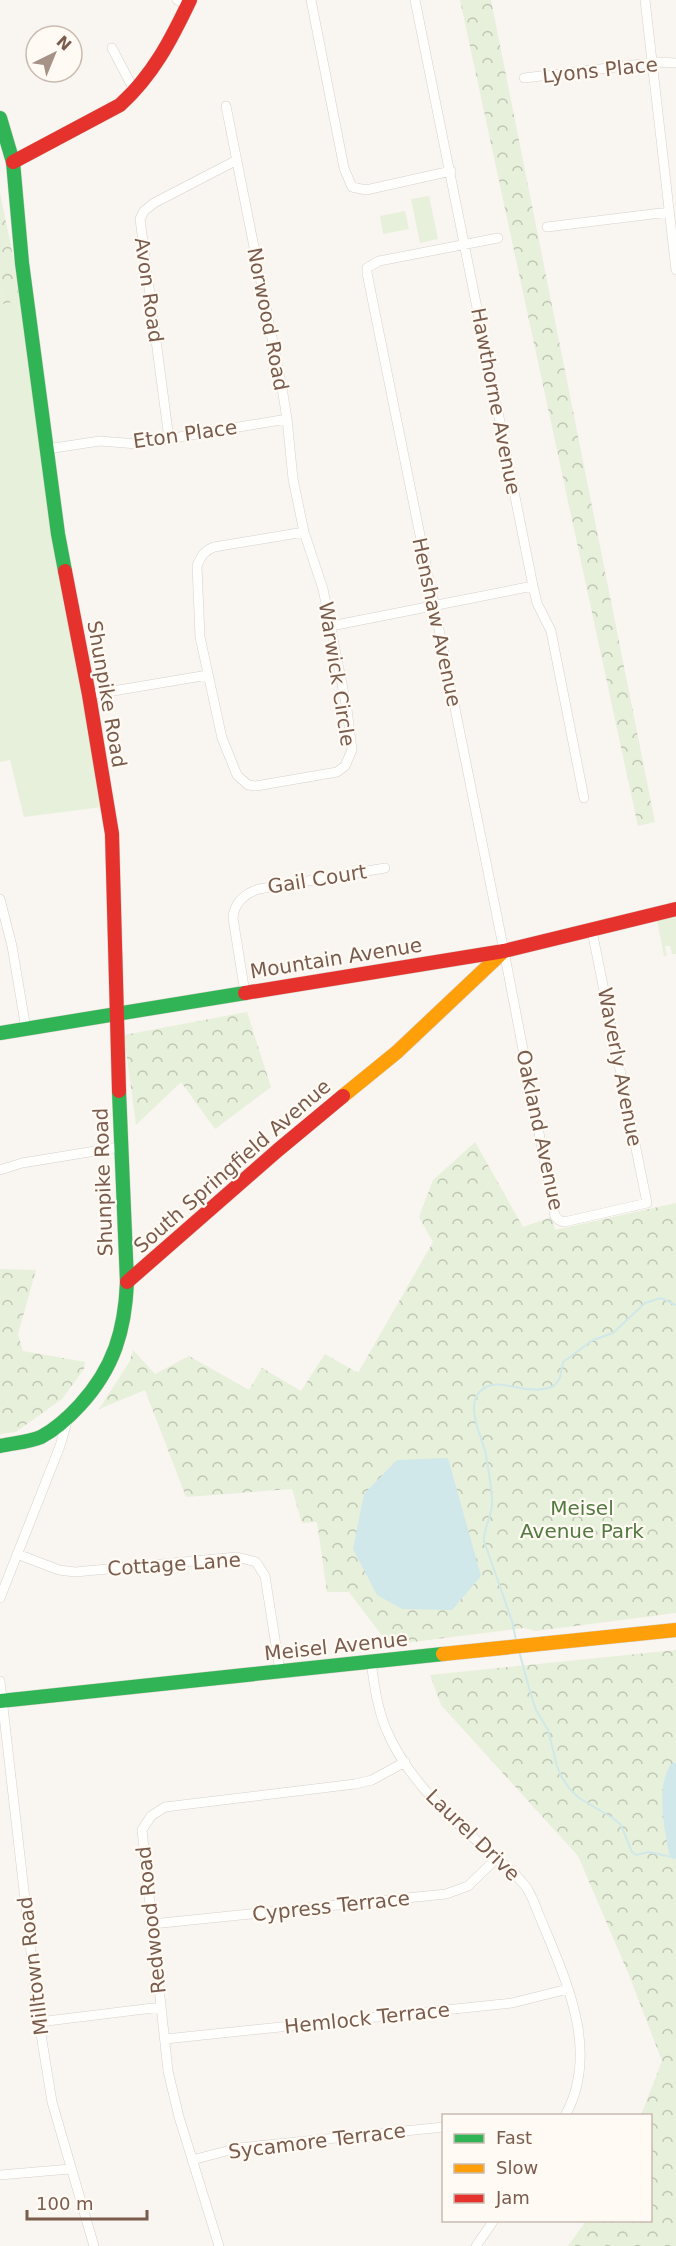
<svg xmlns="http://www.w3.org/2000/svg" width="676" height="2246" font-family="'DejaVu Sans',sans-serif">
<defs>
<pattern id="forest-crowns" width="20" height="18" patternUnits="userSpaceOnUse" patternTransform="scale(1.5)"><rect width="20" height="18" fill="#e7f0db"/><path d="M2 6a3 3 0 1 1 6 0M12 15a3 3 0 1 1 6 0" fill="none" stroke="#c0c6b4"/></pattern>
</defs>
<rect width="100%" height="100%" fill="#f9f5f0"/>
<path fill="#e7f0db" d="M429 196 438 239 420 243 411 199Z
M405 211 409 229 383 234 380 216Z
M0 283 3 304 22 300 102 807 24 817 10 760 0 762Z
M676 916V954H672L670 946H665L667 956H664L657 920Z"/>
<path fill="url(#forest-crowns)" d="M460 0H491L655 822 638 826Z
M0 193 22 300 3 304 0 283Z
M247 1012 271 1087 215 1129 181 1082 136 1125 124 1035Z
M475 1142 523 1227 552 1217 555 1230 676 1203V1613L536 1631 524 1628 389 1645 349 1592H327L317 1522 302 1523 292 1489 186 1497 145 1390 99 1409 130 1361 133 1350 155 1374 189 1356 249 1390 262 1368 301 1391 325 1354 358 1373 433 1242 419 1217 433 1180Z
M0 1269 36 1270 18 1334 23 1351 85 1362 84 1369 62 1399 16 1432 0 1434Z
M676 1650V2246H568L586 2221 650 2220V2116L641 2115 662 2061 629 1975 578 1856 441 1705 430 1675Z"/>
<path fill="#d0e8ea" d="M448 1458 481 1576 452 1610 402 1609 377 1595 353 1549 364 1494 397 1460Z"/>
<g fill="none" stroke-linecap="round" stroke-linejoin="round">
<path stroke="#d0e8ea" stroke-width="2" d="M516 1640 512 1621 484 1541C483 1528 493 1516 492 1501 492 1487 488 1470 486 1455 482 1436 461 1400 486 1387 503 1378 527 1397 554 1386L560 1378 563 1362 593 1340 613 1333 645 1303 661 1298 676 1305
M519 1651 529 1688 536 1710 548 1730 557 1766 561 1776 569 1788 579 1798 613 1818 621 1825 632 1852 636 1855 649 1852 676 1858"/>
<path stroke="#d0e8ea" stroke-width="15" d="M676 1770C664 1791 672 1828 676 1851"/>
<defs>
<path id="street" d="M177 0 188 5
M311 0 344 168 352 187 366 190 451 171
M415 0 533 586 537 603 551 631 584 798
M645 0 676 270
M112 48 135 92
M524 78 659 62 676 63
M226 106 282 388 287 419 293 479 304 532 323 589 347 709 352 750 345 766 337 772 256 786 248 785 237 775 222 738 200 637 197 566C201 556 204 551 214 547L304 532
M547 227 669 212
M498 238 379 261 367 268V273L504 951 555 1216 559 1220 564 1222 647 1203 592 931
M169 439 140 219 144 211 154 203 237 160
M47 449 100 441 137 444 287 419
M331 626 533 586
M89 695 208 675
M0 899 12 946 26 1029
M245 993 233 918C234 903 245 893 259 889L385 868
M0 1170 22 1163 120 1147
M17 1554 59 1570 75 1572 237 1557 256 1562 265 1576 280 1671
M0 1598 60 1446 68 1418
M371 1661C374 1684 377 1707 386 1729 411 1789 467 1832 515 1874L527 1888 533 1900C559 1967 604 2045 565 2116
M0 1681 39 2022 52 2102 94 2246
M152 1924 446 1894 468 1886 497 1858
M39 2022 161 2007
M165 2039 512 2003 568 1989
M192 2160 238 2148 444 2127
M0 2175 70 2169
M219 2246 179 2117 168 2071 142 1830 151 1816 165 1807 355 1784 372 1780 405 1762
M476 2246 494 2220"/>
<path id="fast" d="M0 118 13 162 22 263 58 534 65 571
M0 1033 245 993
M0 1446C13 1443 29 1442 41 1437 56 1429 69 1417 80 1405 114 1368 125 1330 127 1282L119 1091
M0 1701 443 1654"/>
<path id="slow" d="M343 1096 397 1052 504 951
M443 1654 676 1630"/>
<path id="jam" d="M13 162 120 105C153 75 171 40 190 0
M65 571 89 695 112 834 119 1091
M245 993 504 951 676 909
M127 1282 278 1150 343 1096"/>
</defs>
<use href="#street" stroke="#d7d1cb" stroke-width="10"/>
<use href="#fast" stroke="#d9d2cb" stroke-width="15"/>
<use href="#slow" stroke="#d9d2cb" stroke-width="15"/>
<use href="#jam" stroke="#d9d2cb" stroke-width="15"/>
<use href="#street" stroke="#fefefd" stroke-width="9"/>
<use href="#fast" stroke="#30b455" stroke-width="14"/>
<use href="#slow" stroke="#ff9f0a" stroke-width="14"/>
<use href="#jam" stroke="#e5322d" stroke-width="14"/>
</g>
<g text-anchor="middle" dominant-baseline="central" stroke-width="4.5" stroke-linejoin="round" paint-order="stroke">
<g font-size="20" fill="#7a5c4d" stroke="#fffaf3">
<text transform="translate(600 70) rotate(-6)">Lyons Place</text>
<text transform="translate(149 290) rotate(82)">Avon Road</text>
<text transform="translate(268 319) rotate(79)">Norwood Road</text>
<text transform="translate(496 401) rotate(79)">Hawthorne Avenue</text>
<text transform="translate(185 434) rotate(-8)">Eton Place</text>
<text transform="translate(437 622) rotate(78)">Henshaw Avenue</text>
<text transform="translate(337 674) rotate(81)">Warwick Circle</text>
<text transform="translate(107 694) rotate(80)">Shunpike Road</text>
<text transform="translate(317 879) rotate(-9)">Gail Court</text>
<text transform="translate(336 958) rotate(-9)">Mountain Avenue</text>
<text transform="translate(620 1067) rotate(79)">Waverly Avenue</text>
<text transform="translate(540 1130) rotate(78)">Oakland Avenue</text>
<text transform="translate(232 1166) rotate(-41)">South Springfield Avenue</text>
<text transform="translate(103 1182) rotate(-92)">Shunpike Road</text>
<text transform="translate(174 1564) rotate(-4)">Cottage Lane</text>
<text transform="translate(336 1646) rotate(-6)">Meisel Avenue</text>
<text transform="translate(473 1835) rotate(44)">Laurel Drive</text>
<text transform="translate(331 1906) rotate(-6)">Cypress Terrace</text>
<text transform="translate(151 1920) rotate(-96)">Redwood Road</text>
<text transform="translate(33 1966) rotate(-97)">Milltown Road</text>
<text transform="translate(367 2018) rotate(-6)">Hemlock Terrace</text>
<text transform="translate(317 2141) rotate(-7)">Sycamore Terrace</text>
</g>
<g font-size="20" fill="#537a41" stroke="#fffaf3">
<text x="582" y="1508">Meisel<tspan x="582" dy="23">Avenue Park</tspan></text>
</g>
</g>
<rect x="442" y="2114" width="210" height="108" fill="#fffaf3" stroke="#cabbb1" stroke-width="1.5"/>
<rect x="454" y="2134" width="30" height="9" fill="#30b455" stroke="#cabbb1" stroke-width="1.5"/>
<text x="496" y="2144" font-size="18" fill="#7a5c4d">Fast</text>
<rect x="454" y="2164" width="30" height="9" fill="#ff9f0a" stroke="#cabbb1" stroke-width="1.5"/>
<text x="496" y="2174" font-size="18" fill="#7a5c4d">Slow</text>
<rect x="454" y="2194" width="30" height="9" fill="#e5322d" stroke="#cabbb1" stroke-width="1.5"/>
<text x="496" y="2204" font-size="18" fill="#7a5c4d">Jam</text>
<g transform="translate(54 54) rotate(43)"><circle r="28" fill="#fffaf3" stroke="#cabbb1" stroke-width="1.5"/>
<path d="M0-4.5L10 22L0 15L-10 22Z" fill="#a69286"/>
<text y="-9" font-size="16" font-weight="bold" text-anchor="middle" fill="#7a5c4d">N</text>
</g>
<path d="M27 2210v9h120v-9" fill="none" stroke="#7a5c4d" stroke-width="3"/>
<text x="36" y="2210" font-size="18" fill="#7a5c4d" stroke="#fffaf3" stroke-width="4.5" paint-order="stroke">100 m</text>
</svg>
